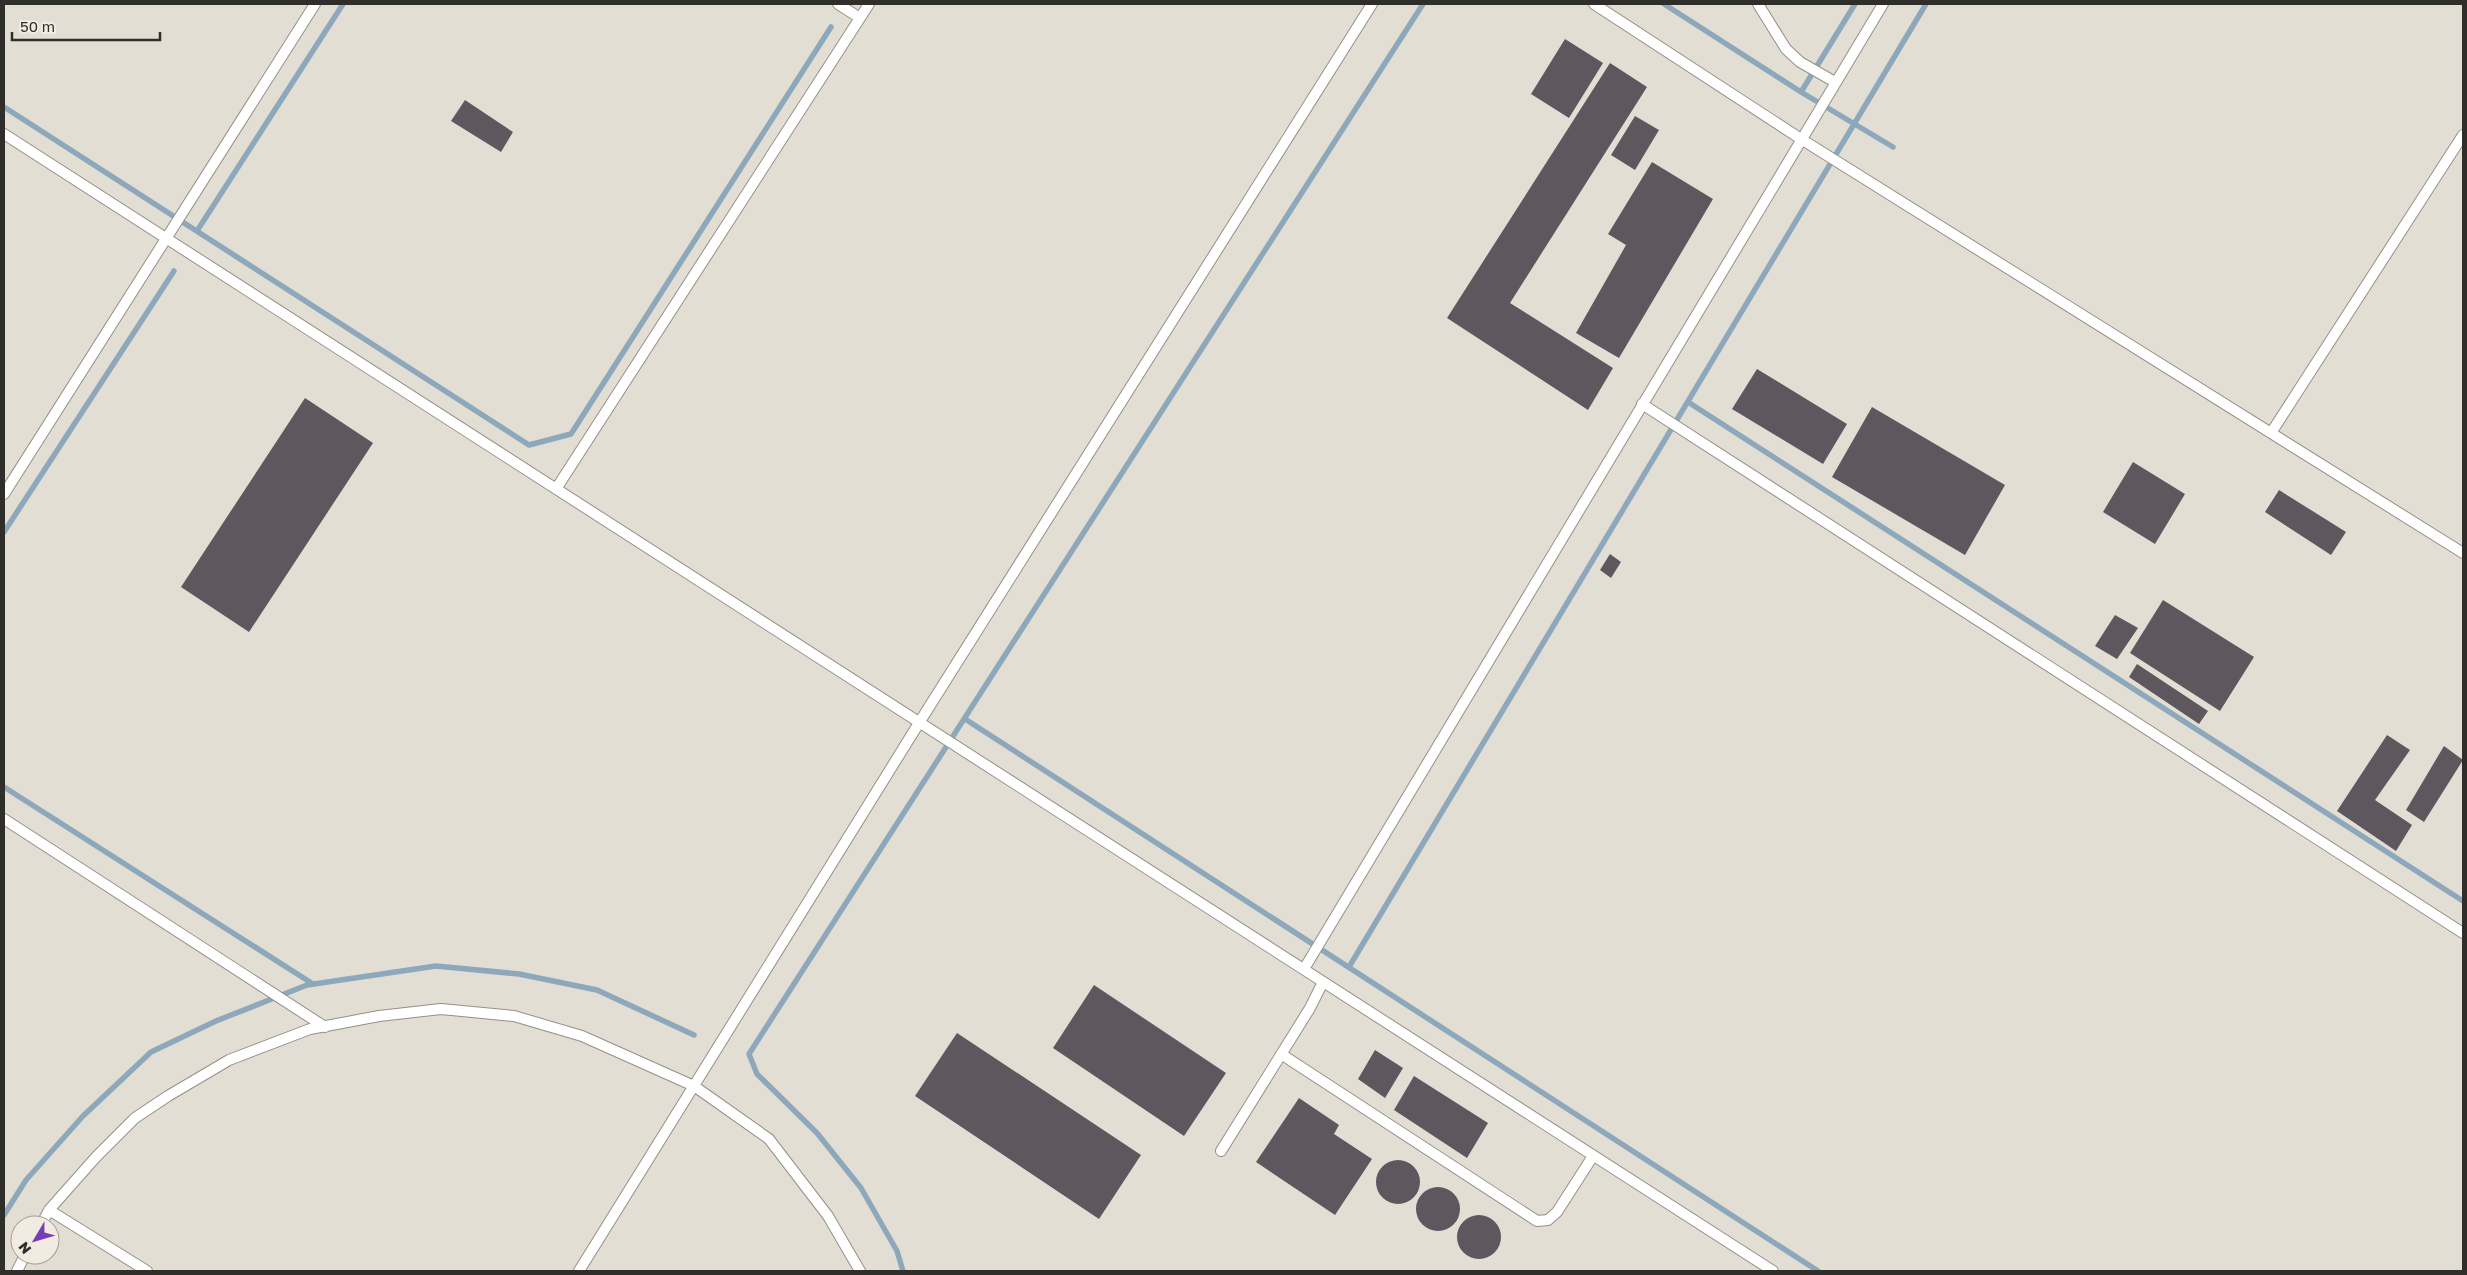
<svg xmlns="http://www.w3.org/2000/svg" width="2467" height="1275" font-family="'Golos Text',sans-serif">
<rect width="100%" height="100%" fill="#e3ded4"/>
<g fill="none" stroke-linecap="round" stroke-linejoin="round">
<path stroke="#8ea8bb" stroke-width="5.5" d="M1664 4 1801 92 1893 147
M1801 92 1855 4
M4 107 529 445 571 434 831 27
M197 231 343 4
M1688 402 2463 901
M4 532 174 271
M965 719 1818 1271
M4 787 313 984
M1349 967 1926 4
M4 1215 26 1180 83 1116 151 1052 216 1021 307 985 436 966 519 974 597 990 694 1035
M903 1271 897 1251 861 1188 817 1133 757 1074 749 1054 1423 4"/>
</g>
<path fill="#5e575e" d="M1565 39 1603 63 1569 118 1531 94Z
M1610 63 1647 87 1510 303 1613 368 1588 410 1447 318Z
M465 100 513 132 501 152 451 121Z
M1635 116 1659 130 1635 170 1611 155Z
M1652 162 1713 199 1619 358 1576 333 1626 245 1608 234Z
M1757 369 1847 424 1823 464 1732 409Z
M305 398 373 443 249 632 181 587Z
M1872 407 2005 485 1965 555 1832 477Z
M2133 462 2185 494 2155 544 2103 512Z
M2279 490 2346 532 2331 555 2265 512Z
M1610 554 1621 562 1611 578 1600 570Z
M2163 600 2254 657 2220 711 2130 653Z
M2115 615 2138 628 2117 659 2095 646Z
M2137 664 2208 711 2199 724 2129 677Z
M2387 735 2410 750 2375 800 2412 825 2396 851 2337 811Z
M2444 746 2463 760 2424 822 2406 810Z
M1094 985 1226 1073 1184 1136 1053 1048Z
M957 1033 1141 1155 1099 1219 915 1096Z
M1375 1050 1403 1068 1385 1098 1358 1079Z
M1414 1076 1488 1123 1467 1158 1394 1110Z
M1299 1098 1339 1125 1334 1134 1372 1159 1335 1215 1256 1162Z
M1376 1182a22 22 0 1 1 44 0a22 22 0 1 1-44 0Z
M1416 1209a22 22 0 1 1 44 0a22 22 0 1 1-44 0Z
M1457 1237a22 22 0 1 1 44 0a22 22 0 1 1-44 0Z"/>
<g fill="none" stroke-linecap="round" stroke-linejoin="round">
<defs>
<path id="service" d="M838 4 860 18
M1594 4 1801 139 2463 553
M1758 4 1786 49 1800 62 1835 82
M4 134 1773 1271
M1642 404 2463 933
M2271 433 2463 135
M556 489 869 4
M4 494 315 4
M4 819 325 1027
M1304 969 1883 4
M1281 1054 1537 1221 1548 1220 1557 1212 1593 1156
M1221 1151 1310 1008 1323 982
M49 1210 147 1271
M41 1225 49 1210 96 1157 135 1118 168 1096 229 1060 310 1029 379 1016 441 1009 514 1016 582 1036 694 1086 769 1139 828 1216 860 1271
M17 1271 25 1255
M579 1271 919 723 1372 4"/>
</defs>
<use href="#service" stroke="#959087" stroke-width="12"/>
<use href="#service" stroke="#fff" stroke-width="10"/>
</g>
<rect width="2467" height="1275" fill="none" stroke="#302e2a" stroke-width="10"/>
<g transform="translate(35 1240) rotate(232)"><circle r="24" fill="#f1ebe1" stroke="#a49f98"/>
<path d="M0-4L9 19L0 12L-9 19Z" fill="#763eb4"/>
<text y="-8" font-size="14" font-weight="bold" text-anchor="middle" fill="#302e2a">N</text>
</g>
<path d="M12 32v8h148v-8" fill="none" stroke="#302e2a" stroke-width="2.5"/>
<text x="20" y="32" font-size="15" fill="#302e2a" stroke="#f1ebe1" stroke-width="4" paint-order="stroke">50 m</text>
</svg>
